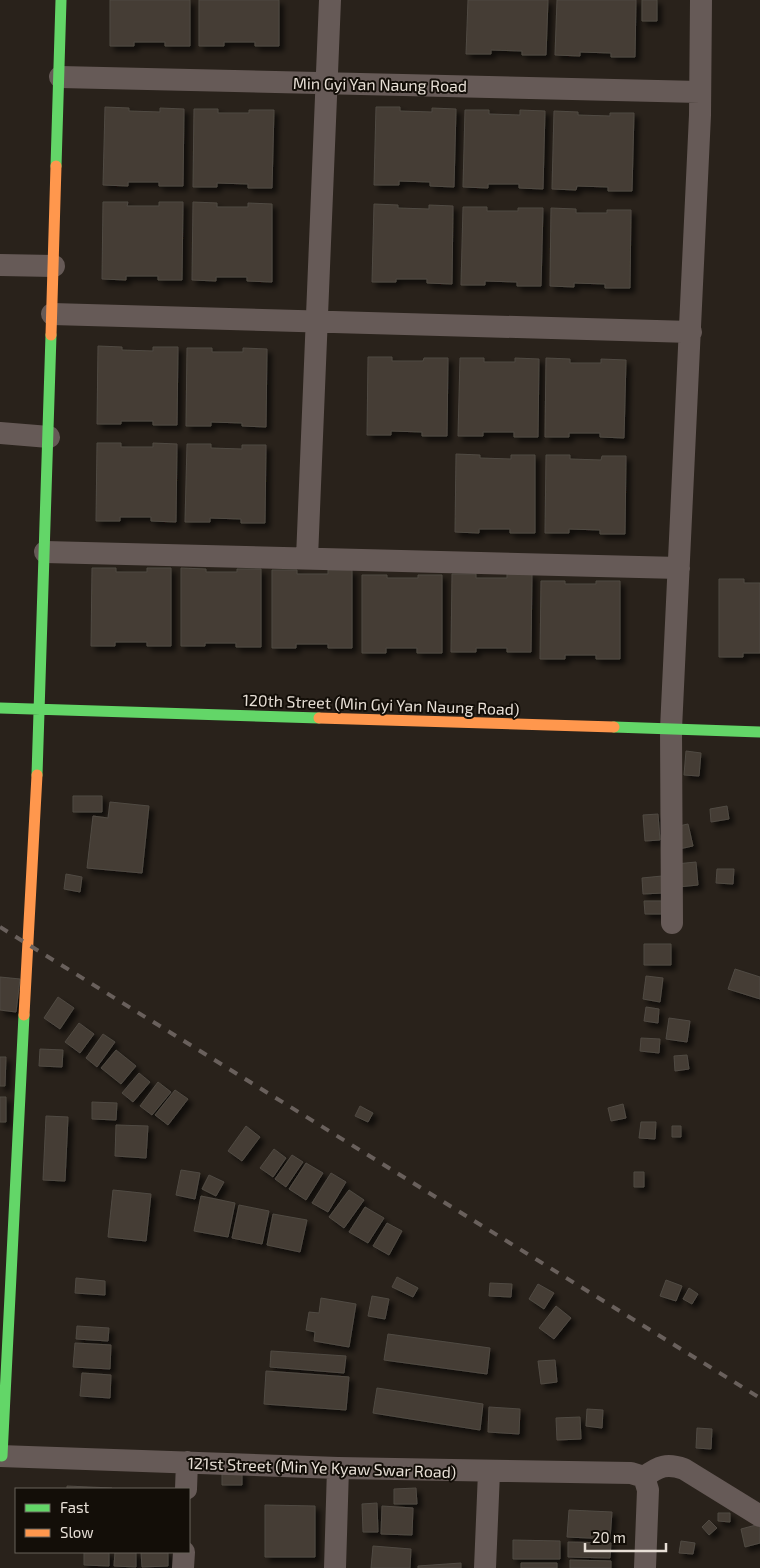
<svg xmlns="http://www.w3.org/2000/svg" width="760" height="1568" font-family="'Exo 2',sans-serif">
<defs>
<filter id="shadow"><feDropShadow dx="4.5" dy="4.5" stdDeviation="2.5" flood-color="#0009"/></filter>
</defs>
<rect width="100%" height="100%" fill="#29221b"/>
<path fill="#443d34" stroke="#504a43" filter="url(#shadow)" d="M110 0H190V46H165V42H134V46H110Z
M199 0H279V46H255V42H224V46H199Z
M468 0H548L546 55H522V51L491 50V54H466Z
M557 0H636L635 57H611V53L580 52V56L555 55Z
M642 0H657V21H642Z
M105 107 129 108V111L160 112V108L184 109 183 186H159V182H128V186L103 185Z
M376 107H400V111L432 112V108L456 109 454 187 430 186V182L399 181V185H374Z
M194 109H218V113H249V110H274L272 188H248V184L217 183V187H193Z
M465 110H489V114L520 115V110L545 111 543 189 519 188V184H488V188L463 187Z
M554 111 578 112V115L610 116V113H634L632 191H608V187L577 186 576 190 552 189Z
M103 202H128L127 206H159V202H183L182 280H158V276H126V280L102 279Z
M193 202 217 203V207H248V203L272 204V282L247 281V277H216V281L192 280Z
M374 204 398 205V208L429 209V205L453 206 452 284 427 283V279H396V282H372Z
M463 207H487V211H518V208H543L541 286H517V282L485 281V285H461Z
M551 208 576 209V213H607V210H631L630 288H605V284L574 283V287L550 286Z
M98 346 122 347V350L153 351V347H178L177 425H153V421H121V424H97Z
M187 348H212V352H243V348L267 349 266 427 242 426V423L211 422V426H186Z
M368 357H392V361H423L424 358H448L447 436H422V432L391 431V435H367Z
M460 358H484V362H515V358L539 359 538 437H514V432H483V436H458Z
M546 358 570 359V363H601V359L626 360 624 438 600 437V433H569V437H545Z
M97 443H121V447H153V443L177 444 176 522 151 521V517H120V521H96Z
M187 444H211V448L242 449V445H266L265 523H241V519L210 518V522H185Z
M456 454 480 455V458L511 459V455H535V533H510V529H479V533L455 532Z
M546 455H570V459L601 460 602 456H626L625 534H600V530L569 529V533H545Z
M92 568H116V572H147V568H171V646H147V642H115V646H91Z
M181 568 206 569V572H237V569H261V647H236V643H205V646H181Z
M272 570H297V574H328V570H352V648H328V644H296V648H272Z
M452 574H476V578H507V574H532L531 652H507V648H476V652H451Z
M362 575H387V578H418V575H442V653H417V648H386V653H362Z
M719 579H744V583H760V653H743V657H719Z
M541 581H565V584H596V581H620V659H596V655H565V659H540Z
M686 751 701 753 699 776 684 775Z
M73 796H102V812H73Z
M110 802 149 806 142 873 87 868 93 816 108 818Z
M727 806 729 819 711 822 710 809Z
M658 814 660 840 645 841 643 815Z
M688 824 693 846 679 849 674 827Z
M696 862 698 885 678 887 676 864Z
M717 869H734L733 884 716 883Z
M66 874 82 877 80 892 64 889Z
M662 876 663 893 643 894 642 878Z
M644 901H667V914H645Z
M644 944H671V965H644Z
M735 969 760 977V999L728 989Z
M646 976 663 978 660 1002 643 999Z
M0 977 20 979 16 1012 0 1010Z
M58 997 74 1008 60 1029 44 1018Z
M646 1007 659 1009 658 1023 644 1021Z
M669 1018 690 1021 687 1042 666 1039Z
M79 1023 94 1034 80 1053 65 1042Z
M103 1034 115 1042 97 1067 86 1058Z
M641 1038 660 1039 659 1053 640 1051Z
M40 1049 63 1050 62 1067 39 1066Z
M116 1050 136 1066 121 1084 101 1068Z
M687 1055 689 1069 675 1071 674 1056Z
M0 1057H6L5 1086H0Z
M139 1073 150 1082 133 1102 122 1093Z
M158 1082 171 1092 152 1115 140 1106Z
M175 1090 188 1099 168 1125 155 1115Z
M0 1097H6V1122H0Z
M92 1102 117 1103 116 1120 92 1119Z
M623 1104 626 1118 611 1121 608 1108Z
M360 1106 373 1113 368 1122 355 1116Z
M46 1116 68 1117 65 1181 43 1180Z
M641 1122H656L655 1139 639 1138Z
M116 1125 148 1126 146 1158 115 1156Z
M246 1126 260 1137 242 1161 228 1151Z
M672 1126H681V1137H672Z
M274 1149 286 1158 273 1177 260 1168Z
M292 1155 303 1162 286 1187 275 1179Z
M306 1163 323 1173 306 1200 289 1189Z
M181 1170 200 1173 195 1199 176 1195Z
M634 1172H644V1187H634Z
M331 1173 346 1182 328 1212 312 1203Z
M209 1175 224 1182 216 1196 202 1189Z
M113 1190 151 1194 146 1241 108 1237Z
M349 1190 364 1200 344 1228 329 1217Z
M201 1196 235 1203 228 1237 194 1231Z
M239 1205 269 1211 262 1244 232 1238Z
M365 1207 384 1218 368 1243 349 1232Z
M273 1214 307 1220 300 1252 267 1245Z
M387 1223 402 1231 389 1255 373 1246Z
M397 1277 418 1288 413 1297 392 1287Z
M76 1278 105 1281V1295L75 1293Z
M666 1280 682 1286 676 1301 660 1296Z
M490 1283 512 1284 511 1297 489 1296Z
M538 1284 554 1293 544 1309 529 1299Z
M689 1288 698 1294 692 1304 683 1299Z
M372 1296 389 1299 385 1319 368 1316Z
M321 1298 356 1304 349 1347 314 1341 315 1332 306 1330 309 1312 319 1313Z
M556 1306 571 1318 554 1339 539 1328Z
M77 1326 109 1328 108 1341 76 1339Z
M388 1334 490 1348 487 1374 384 1360Z
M75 1343 111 1345 110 1369 73 1367Z
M271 1351 346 1356 344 1373 270 1367Z
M555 1360 557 1382 541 1384 538 1361Z
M266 1371 349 1377 346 1410 264 1404Z
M82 1373 111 1375 110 1398 80 1396Z
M377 1388 483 1404 480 1430 373 1413Z
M489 1407 520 1409 519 1434 488 1432Z
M587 1409 603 1410 602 1428 586 1426Z
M580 1417 581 1439 557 1440 556 1418Z
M697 1428 712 1429 711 1449 696 1448Z
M222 1471H242V1485H222Z
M67 1486 112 1488V1489H67Z
M416 1488 417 1504H394V1489Z
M377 1503 378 1532H363L362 1504Z
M265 1505 315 1506V1557H265Z
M382 1506 413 1508 412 1535 381 1534Z
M569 1510 612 1512 610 1539 567 1537Z
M718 1513H730V1522L718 1521Z
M709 1520 717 1528 709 1535 702 1527Z
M760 1524V1543L745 1547 741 1529Z
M513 1540 560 1541V1559H513Z
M681 1541 695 1543 693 1554 679 1553Z
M568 1542 611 1543 610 1558 568 1557Z
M373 1546 411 1549 410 1568H371Z
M84 1552H109V1566L84 1565Z
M115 1552H136V1567L114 1566Z
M141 1552H168V1566L142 1567Z
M570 1560 611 1561V1568H570Z
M461 1563V1568H418V1566Z
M521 1563H557V1568H521Z"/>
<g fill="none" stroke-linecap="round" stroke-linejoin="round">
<path stroke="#665a57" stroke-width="22" d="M60 77 700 92
M0 265 54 266
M52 314 691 332
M0 433 49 437
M45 552 679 568
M307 558 330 0
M672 923 671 729 700 115 701 0
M0 1456 338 1468 631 1473 644 1477
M644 1477C659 1466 667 1463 684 1469L760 1516
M644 1477 648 1490 645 1568
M186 1489 187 1462
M183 1568 184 1552
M335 1568 338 1468
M485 1568 489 1472"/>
<path stroke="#63d668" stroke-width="11" d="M56 166 61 0
M0 708 319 718
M614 727 760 732
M37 775 51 335
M2 1456 24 1015"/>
<path stroke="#ff974d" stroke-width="11" d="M51 335 56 166
M319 718 614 727
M24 1015 37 775"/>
<path stroke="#69605c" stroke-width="4" stroke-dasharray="9 9" stroke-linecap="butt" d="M0 927 760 1398"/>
</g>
<g text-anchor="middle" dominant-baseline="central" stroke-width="4" stroke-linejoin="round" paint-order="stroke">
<g font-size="16" fill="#e7dfd6" stroke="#130e08">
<text transform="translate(380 84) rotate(1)">Min Gyi Yan Naung Road</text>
<text transform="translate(381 704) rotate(2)">120th Street (Min Gyi Yan Naung Road)</text>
<text transform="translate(322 1467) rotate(2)">121st Street (Min Ye Kyaw Swar Road)</text>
</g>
</g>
<rect x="15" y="1488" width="175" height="65" fill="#130e08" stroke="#68625a"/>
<rect x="25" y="1504" width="25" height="8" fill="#63d668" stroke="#68625a"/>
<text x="60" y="1513" font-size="15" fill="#e7dfd6">Fast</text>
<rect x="25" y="1529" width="25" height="8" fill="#ff974d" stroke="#68625a"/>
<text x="60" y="1538" font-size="15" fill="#e7dfd6">Slow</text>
<path d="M585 1543v8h81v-8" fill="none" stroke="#e7dfd6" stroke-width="2.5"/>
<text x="592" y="1543" font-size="15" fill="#e7dfd6" stroke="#130e08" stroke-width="4" paint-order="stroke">20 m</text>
</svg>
